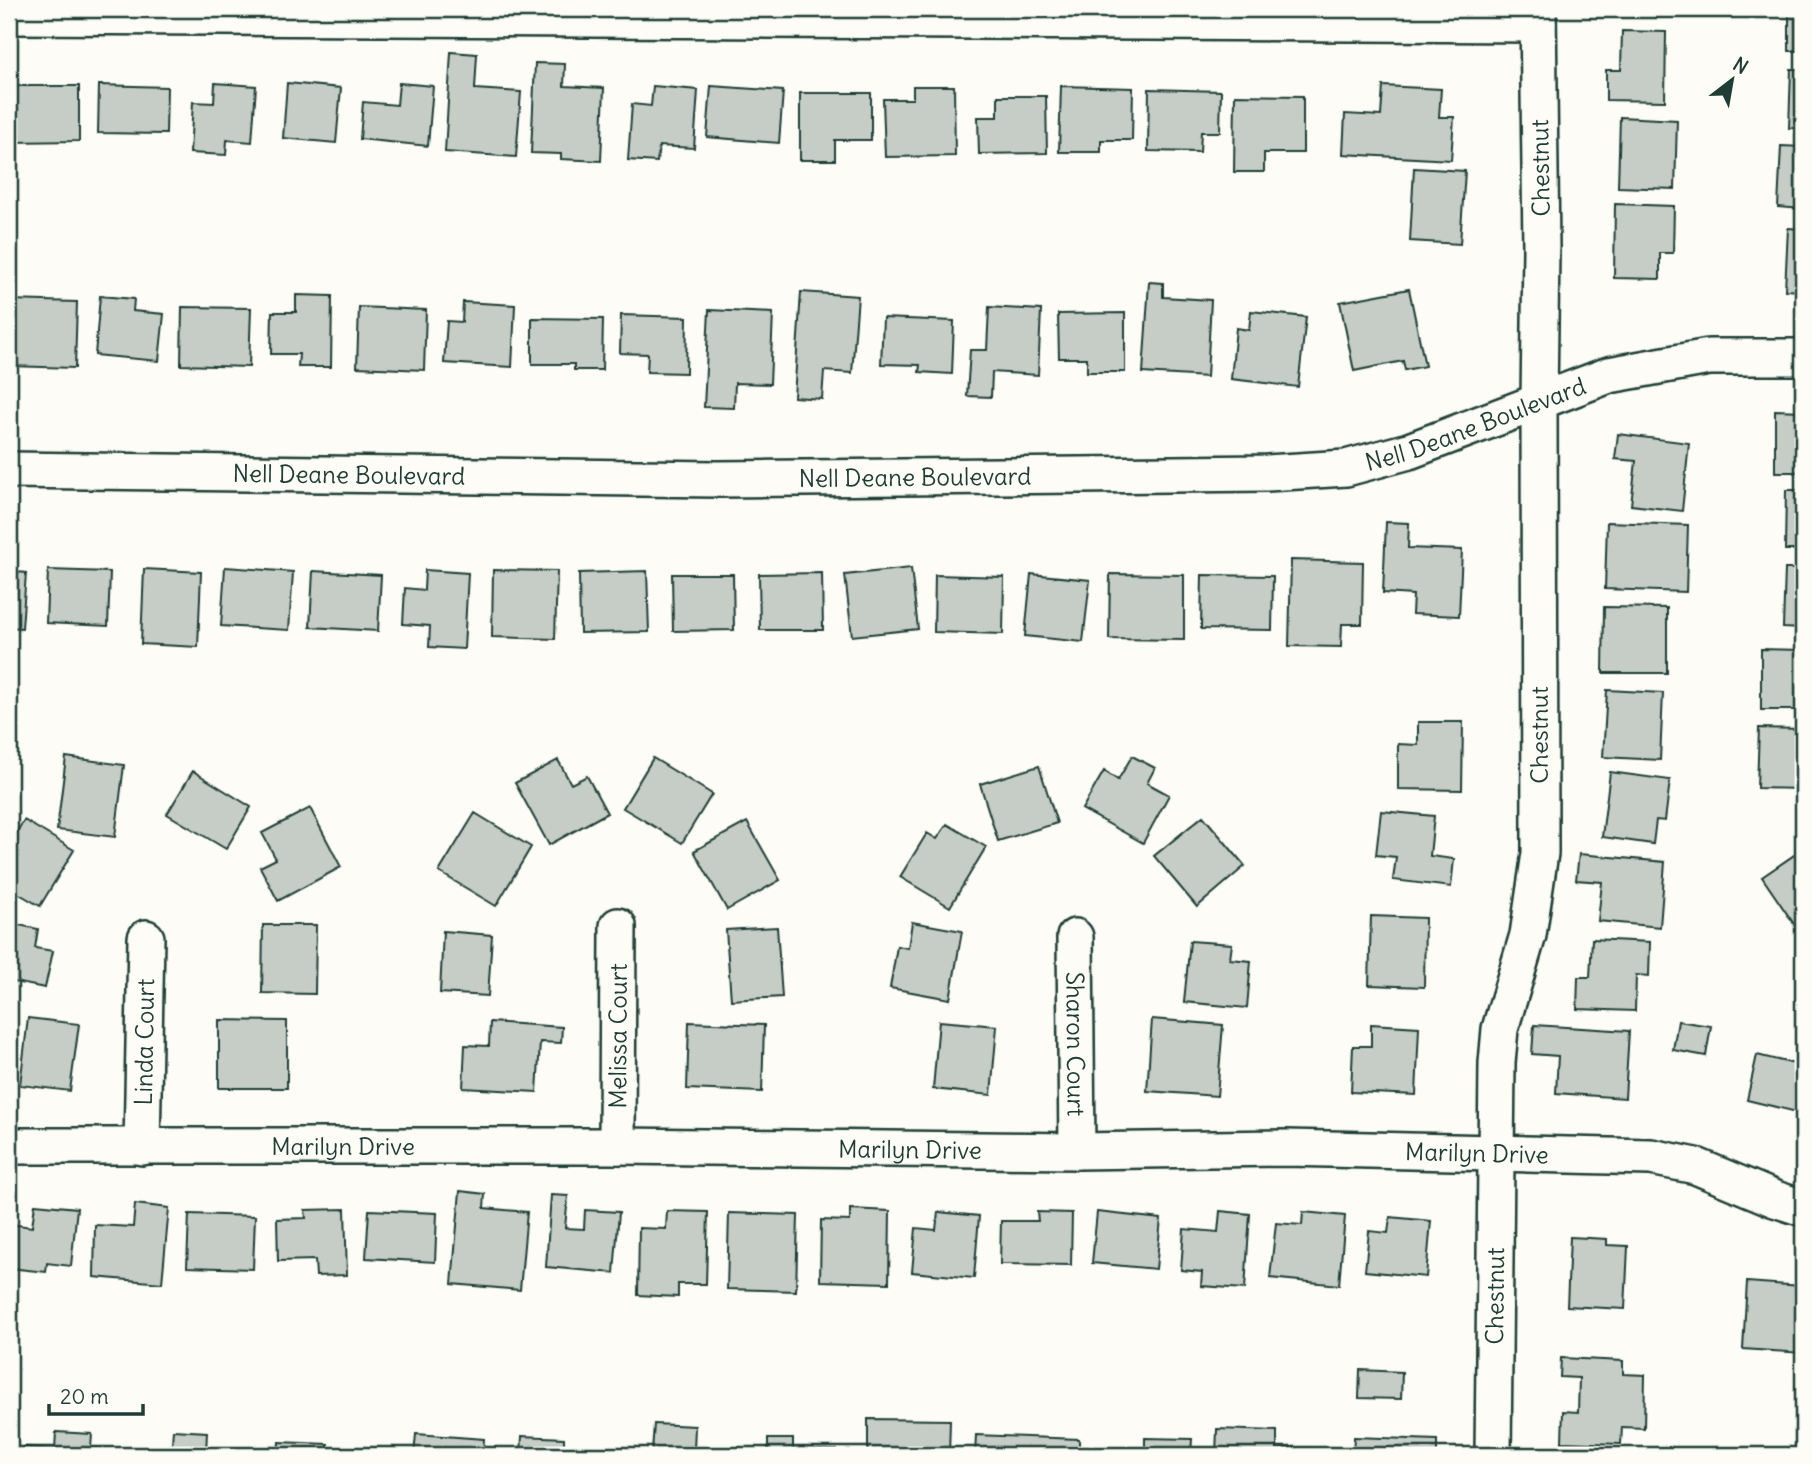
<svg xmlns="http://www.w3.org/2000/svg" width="1812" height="1464" font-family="Delius,sans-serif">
<rect width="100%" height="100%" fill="#fdfcf7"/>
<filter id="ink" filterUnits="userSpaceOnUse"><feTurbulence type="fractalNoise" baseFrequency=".0143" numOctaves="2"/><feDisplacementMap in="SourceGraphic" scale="14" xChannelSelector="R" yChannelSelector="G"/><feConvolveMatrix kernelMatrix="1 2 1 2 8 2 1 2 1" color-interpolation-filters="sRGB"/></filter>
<g filter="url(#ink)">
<path fill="#c6cdc7" stroke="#1f3d34" stroke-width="2" d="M1789 9H1803V51H1789Z
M1622 31 1666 32 1665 101 1606 100V70H1621Z
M451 52 477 54 475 89 521 92 516 157 445 152Z
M535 63 565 64 564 86 604 88 601 161 561 159V154L531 153Z
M1791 69H1803V129L1789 128Z
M215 83 256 86 252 142 227 140 226 155 190 153 193 102 214 103Z
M287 83 341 88 336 143 283 138Z
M399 83 433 86 428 146 360 139 363 102 397 105Z
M99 85 167 87 166 134 98 133Z
M10 86H79V141L10 142Z
M653 86 698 90 694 148 659 146 657 162 628 160 632 104 651 106Z
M711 86 783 91 779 143 707 137Z
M913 86H954L955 156 885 157 883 99H913Z
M1061 86 1133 88 1132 140H1101V152H1059Z
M1383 86 1441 89 1439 117H1454L1451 160 1343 154 1345 114 1381 116Z
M1149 89 1221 91 1220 132H1201L1200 152 1148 151Z
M800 93H871V140H835V160H800Z
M1235 95 1303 96V153H1264V172H1234Z
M998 96H1046L1047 153 979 154 978 117H998Z
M1620 117 1677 120 1675 189 1618 187Z
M1781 146 1803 147V209L1778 207Z
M1414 168 1465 171 1460 244 1410 241Z
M1615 204 1674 206 1673 253H1660V279L1614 278Z
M1788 228 1803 229V291L1785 290Z
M1149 282 1163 283V297L1211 300 1207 377 1143 373Z
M1409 289 1425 366 1405 370 1403 361 1354 371 1340 302Z
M801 292 858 296 852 373 824 371 822 399 794 397Z
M296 295 332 296 331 367H298L299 354H271L272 312H296Z
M100 296 134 299 133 311 164 314 159 361 95 355Z
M10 300 77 302 75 368 9 366Z
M463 302 515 305 512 367 444 363 447 321 462 322Z
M182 307 251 308 249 367 181 365Z
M359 307 426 310 424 370 357 367Z
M989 307 1041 310 1038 375 992 372 991 397 967 396 970 350H987Z
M709 310 773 313 770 384 735 383 734 408 704 407Z
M1251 311 1306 317 1298 387 1231 379 1236 328 1249 330Z
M1125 313V372H1087V358H1059L1058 314Z
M621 315 687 317 686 373 647 372 648 354 620 353Z
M532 318 603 319 602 370H574V364H532Z
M883 318 954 321 952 374 919 372 920 365 881 364Z
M1775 410 1803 411V472H1775Z
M1618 434 1689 443 1682 511 1631 505 1636 461 1615 459Z
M1786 490H1803V550H1785Z
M1386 522 1409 523 1408 548 1462 550 1459 616 1412 614 1413 595 1383 593Z
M1607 522 1688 525 1686 592 1605 589Z
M1291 560 1363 562 1362 624H1342L1341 647 1289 646Z
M225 567 293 572 289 630 221 626Z
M911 568 918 629 852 636 845 575Z
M144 569 201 572 198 647 141 644Z
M1785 569H1803V629L1783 628Z
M48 570 110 572 108 626 46 623Z
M425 570 468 573 464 649 429 647 430 626 403 624 405 588 424 590Z
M493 570 557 571 555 639 492 637Z
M9 571 26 573 22 628 9 627Z
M313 571 381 575 378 631 310 627Z
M647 571 649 632 580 633 579 573Z
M822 573 823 630H760L759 574Z
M672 574H733L734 630 673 631Z
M1031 574 1090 580 1083 642 1025 636Z
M1110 574 1184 575V640L1109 639Z
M935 575 1004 577 1003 634 934 632Z
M1202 575 1273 576 1272 630 1201 629Z
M1604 607 1667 608V673H1603Z
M1761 649 1803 650V710H1761Z
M1607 690 1663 693 1660 760 1603 757Z
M1418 722H1463L1462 790 1398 789V744L1418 745Z
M1759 728 1803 729V789L1757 788Z
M1132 756 1155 768 1147 783 1169 795 1143 843 1082 809 1104 771 1118 780Z
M66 757 124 765 115 837 57 830Z
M653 758 712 794 682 843 623 808Z
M558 760 571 784 587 776 607 813 549 845 515 783Z
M1039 766 1057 823 998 841 980 784Z
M193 771 251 807 226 849 167 814Z
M1610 772 1670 780 1665 821 1656 820 1653 844 1602 837Z
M310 808 341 867 278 901 260 867 276 859 262 833Z
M1381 811 1434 816 1430 856 1454 859 1451 887 1393 880 1396 857 1376 855Z
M475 813 531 847 496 906 439 872Z
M1203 816 1245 866 1197 907 1154 856Z
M24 820 74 850 40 906 9 888V845Z
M747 822 780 880 727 910 694 851Z
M947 824 986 847 950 907 900 877 927 833 937 839Z
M1803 849V922L1796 927 1762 877Z
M1579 854 1665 862 1660 927 1598 921 1602 882 1576 880Z
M1371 916 1425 918 1424 987 1369 985Z
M912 922 962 931 950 999 890 988 897 946 908 948Z
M9 923 38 929 35 948 53 951 45 988 9 981Z
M263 925H316L315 994 262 993Z
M777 927 782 997 731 1000 726 930Z
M443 931 492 935 488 996 440 993Z
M1592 939 1650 942 1649 976 1636 975 1635 1011 1577 1009 1578 977H1590Z
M1190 941 1232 944 1230 959 1251 961 1247 1008 1184 1002Z
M28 1018 79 1024 70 1091 20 1085Z
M1152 1019 1223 1025 1217 1096 1147 1091Z
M219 1020 287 1021V1088H219Z
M939 1021 997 1026 991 1095 933 1089Z
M1678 1021 1711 1026 1706 1056 1673 1050Z
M490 1022 562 1027 561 1043 540 1042 537 1092 463 1088 465 1045 489 1046Z
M689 1022 764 1025 762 1092 687 1089Z
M1371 1024 1419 1027 1416 1095 1351 1092 1353 1046H1371Z
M1534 1025 1629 1031 1625 1098 1556 1093 1558 1056 1532 1054Z
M1757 1055 1803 1066V1121H1799L1801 1113 1747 1100Z
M460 1191 485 1194 484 1208 527 1212 520 1290 452 1284Z
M551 1195 568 1196 565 1228 584 1229 585 1210 619 1212 614 1273 546 1267Z
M35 1204 77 1208 71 1266 47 1263 46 1272 9 1268V1224L32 1227Z
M135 1204 169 1208 162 1283 94 1277 95 1225 133 1227Z
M345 1209 347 1275 316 1276 315 1260 278 1261 277 1219 306 1218 305 1210Z
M850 1209 890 1211 889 1283 820 1281 821 1220 850 1221Z
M369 1210 437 1213 435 1262 366 1258Z
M667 1211 708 1212 706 1284H678V1297L638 1295 639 1228 666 1229Z
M1220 1211 1250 1214 1245 1289 1201 1286 1202 1272 1181 1270 1184 1229 1218 1232Z
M938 1212 979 1216 974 1278 912 1272 916 1228 936 1230Z
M1037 1212 1072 1213 1071 1265 1000 1264 1001 1221H1038Z
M1097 1212 1161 1219 1156 1269 1092 1263Z
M1303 1212 1345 1216 1339 1285 1270 1278 1276 1223 1302 1225Z
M729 1213 798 1215 796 1291 727 1289Z
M189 1214 255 1216 253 1269 187 1267Z
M1390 1217 1431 1221 1426 1277 1365 1271 1369 1231 1388 1233Z
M1570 1237 1607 1239V1245L1628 1246 1625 1309 1567 1306Z
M1747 1282 1803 1286V1353L1743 1349Z
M1561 1358 1623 1361V1374L1645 1375 1644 1428 1622 1427 1621 1444 1562 1442 1563 1411 1578 1412 1579 1378 1560 1377Z
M1360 1370 1402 1372 1401 1399 1359 1398Z
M868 1419 950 1420 949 1455H868Z
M654 1424 695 1426 694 1450 724 1452V1455H618V1450L652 1452Z
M1217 1429 1277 1431V1448L1313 1449V1455H1216Z
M173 1430 207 1432 206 1453 247 1455H144V1453L171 1455Z
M56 1432 92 1434 91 1448 130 1451V1455H23L24 1447 55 1449Z
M416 1434 484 1439 483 1455H386L387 1453 414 1455Z
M976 1435 1079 1439V1455H975Z
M522 1436 564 1438V1453L606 1455H500V1453L521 1454Z
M1354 1437 1437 1440V1455H1353Z
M1145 1438 1192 1439 1191 1455H1145Z
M768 1439H793V1449L837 1450V1455H768Z
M279 1442 328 1444V1448L367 1450V1455H278Z"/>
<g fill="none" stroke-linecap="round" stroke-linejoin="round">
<defs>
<g id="street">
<path d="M9 16 1538 24"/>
<path id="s1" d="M9 470 717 479 1267 473 1346 468 1409 451 1609 375 1709 357H1803"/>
<path id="s2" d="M1075 937 1077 1151"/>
<path id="s3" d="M9 1146H617L1077 1151 1287 1148 1651 1157 1696 1166 1775 1199 1803 1208"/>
<path id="s4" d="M617 1146 618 926"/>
<path id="s5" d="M142 1147 146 938"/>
<path id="s6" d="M1493 1455 1497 1063 1500 1029 1528 935 1540 853 1539 400 1541 249 1538 9"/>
</g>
</defs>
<use href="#street" stroke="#1f3d34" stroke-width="40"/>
<use href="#street" stroke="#fdfcf7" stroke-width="35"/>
</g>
</g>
<g text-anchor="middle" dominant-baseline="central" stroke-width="7" stroke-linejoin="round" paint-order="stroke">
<g font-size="24" fill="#1f3d34" stroke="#fdfcf7">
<text transform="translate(1540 168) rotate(-91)">Chestnut</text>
<text stroke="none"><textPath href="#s1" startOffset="1474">Nell Deane Boulevard</textPath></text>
<text stroke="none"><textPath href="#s1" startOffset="340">Nell Deane Boulevard</textPath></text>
<text stroke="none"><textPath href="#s1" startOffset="906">Nell Deane Boulevard</textPath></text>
<text transform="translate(1539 735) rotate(-90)">Chestnut</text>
<text stroke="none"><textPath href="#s4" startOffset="110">Melissa Court</textPath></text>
<text stroke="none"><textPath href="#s5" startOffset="105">Linda Court</textPath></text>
<text stroke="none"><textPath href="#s2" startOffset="107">Sharon Court</textPath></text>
<text stroke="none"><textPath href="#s3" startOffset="334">Marilyn Drive</textPath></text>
<text stroke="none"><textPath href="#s3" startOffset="901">Marilyn Drive</textPath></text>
<text stroke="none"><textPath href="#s3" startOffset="1468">Marilyn Drive</textPath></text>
<text stroke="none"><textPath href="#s6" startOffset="159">Chestnut</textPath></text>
</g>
</g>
<rect width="1812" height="1464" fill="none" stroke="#fdfcf7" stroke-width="35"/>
<rect x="18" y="18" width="1777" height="1429" fill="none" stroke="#1f3d34" stroke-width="2.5" filter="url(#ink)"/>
<g transform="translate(1732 80) rotate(31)" stroke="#fdfcf7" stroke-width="5" paint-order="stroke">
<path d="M0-5L12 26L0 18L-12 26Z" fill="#1f3d34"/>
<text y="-10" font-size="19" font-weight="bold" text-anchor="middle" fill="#1f3d34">N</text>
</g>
<path d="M49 1404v10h94v-10" fill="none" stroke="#1f3d34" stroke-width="3.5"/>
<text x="60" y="1404" font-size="21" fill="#1f3d34" stroke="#fdfcf7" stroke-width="5" paint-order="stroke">20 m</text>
</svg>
